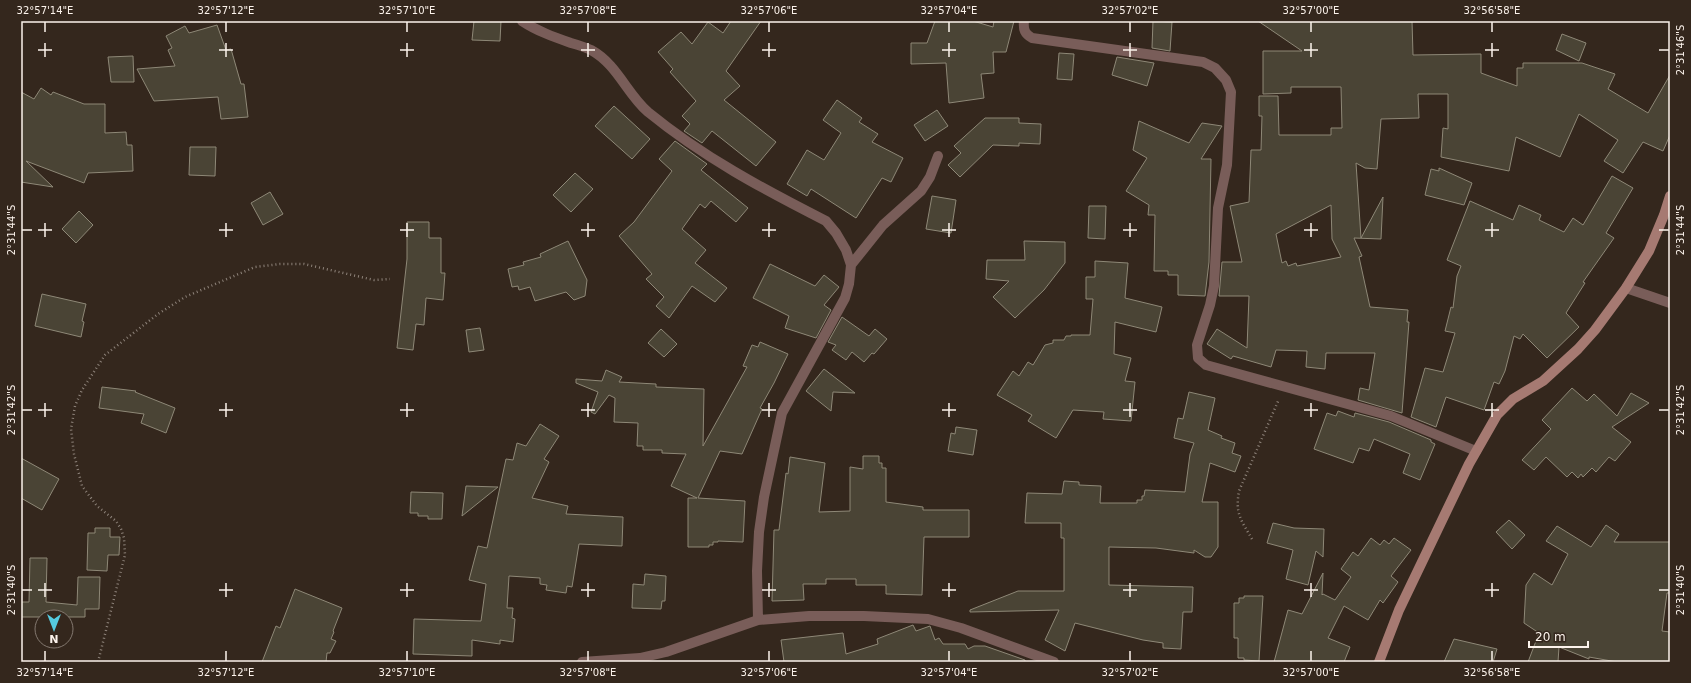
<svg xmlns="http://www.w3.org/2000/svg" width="1691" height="683" font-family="'DejaVu Sans',sans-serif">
<rect width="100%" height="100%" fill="#34271d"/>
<path fill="#4a4435" stroke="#8e8877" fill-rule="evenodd" d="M474 21H501L500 41 472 40Z
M731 21H761L726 71 740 86 724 100 776 142 756 166 712 131 702 143 684 131 690 124 682 116 696 101 670 72 673 69 658 52 681 32 692 44 708 22 723 33Z
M935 21H973L993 27 994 21H1014L1006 52H993L994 73 981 74 984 98 949 103 946 63 911 64V43H927Z
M1153 21 1172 22 1170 51 1152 48Z
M1258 21H1412L1413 55 1481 54V73L1517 86V68H1523V63H1582L1615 74 1608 89 1648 113 1670 75V135L1663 151 1643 142 1623 173 1604 161 1618 140 1579 114 1560 157 1516 137 1509 171 1441 157 1443 128 1448 129V94H1418L1419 118 1381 119 1377 169 1365 168 1356 163 1361 238 1383 197 1381 239 1354 238 1362 256 1359 257 1370 307 1408 310 1407 322H1409L1402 413 1358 400 1360 388 1369 390 1375 353H1326L1325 369 1306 367 1307 351 1276 350 1271 367 1233 356 1231 359 1207 344 1217 329 1247 348 1249 296H1219L1222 262H1242L1230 206 1249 202 1251 150H1261L1262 116H1259V96H1278L1279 135H1331V128H1342L1341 87H1291V93L1263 94V51H1302ZM1331 205 1332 239 1341 257 1297 266 1296 263 1288 266 1286 261 1282 263 1276 234Z
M217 25 226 50 231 49 241 84H244L248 117 221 119 218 97 154 101 137 69 175 66 168 50 172 48 166 36 185 26 189 33Z
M1562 34 1586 43 1579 61 1556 50Z
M1059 53 1074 54 1072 80 1057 79Z
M133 56 134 82H111L108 57Z
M1117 57 1154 63 1147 86 1112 75Z
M41 88 51 95 53 92 84 104H105V133L126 132 127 145H132L133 171 88 173 84 183 26 161 53 187 21 182V92L34 99Z
M837 100 862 118 859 122 878 134 872 142 903 158 891 182 882 178 856 218 811 189 807 196 787 184 807 150 824 160 841 133 823 120Z
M614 106 650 139 632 159 595 126Z
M937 110 948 126 925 141 914 125Z
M985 118H1019V123L1041 124 1040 144 1019 143V146L993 145 960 177 948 165 961 153 954 146Z
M1139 121 1189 143 1202 123 1222 126 1201 159H1211L1209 262 1205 296 1178 295V275H1168V271H1154L1155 215H1148L1149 205 1126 191 1147 158 1133 150Z
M675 141 707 164 701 170 748 208 736 222 711 201 705 208 700 204 682 229 706 250 695 263 727 288 715 302 692 286 669 318 656 306 664 297 646 279 652 274 619 236 634 222 672 171 659 159Z
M190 147H216L215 176 189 175Z
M1439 168 1472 183 1464 205 1425 195 1431 169 1439 171Z
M575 173 593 189 571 212 553 195Z
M1612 176 1633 188 1606 233 1614 238 1583 282 1585 283 1566 313 1579 327 1547 358 1523 334 1520 339 1514 336 1505 371 1499 384 1494 382 1484 410 1446 397 1436 427 1411 417 1425 368 1443 372 1455 333 1445 331 1451 307 1453 308 1457 276 1461 266 1447 260 1470 201 1513 220 1519 205 1541 215 1539 220 1564 232 1573 218 1583 225Z
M270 192 283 214 263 225 251 203Z
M932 196 956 200 951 233 926 229Z
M1089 206H1106L1105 239 1088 238Z
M79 211 93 225 76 243 62 229Z
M407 222H429V238H441V273H445L443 300 426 298 424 325 416 324 413 350 397 348 407 259Z
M568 241 587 280 585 296 574 300 566 292 535 301 530 287 519 290 518 286 512 287 508 269 524 265 523 262 541 257 540 254Z
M1024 241 1065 242V263L1044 290 1015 318 993 297 1009 281 986 279 987 260H1025Z
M1095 261 1128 263 1125 298 1162 307 1156 332 1115 322 1114 354 1131 358 1125 381 1135 382 1131 421 1103 419 1104 412 1073 410 1056 438 1028 421 1032 415 997 395 1013 371 1019 376 1028 362 1033 365 1045 345 1053 343V340H1064L1066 336H1071V335H1090L1093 299H1086V277H1095Z
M770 264 815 286 824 275 839 287 824 305 831 310 816 338 785 328 789 316 753 298Z
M42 294 86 304 82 321 84 322 81 337 35 326Z
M842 317 869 336 875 329 887 339 874 354 872 353 864 362 852 352 846 360 832 350 836 345 828 342Z
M480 328 484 350 469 352 466 330Z
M661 329 677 344 664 357 648 343Z
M760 342 788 354 774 383 760 408 762 409 742 454 720 451 698 498 745 501 743 542 718 541V542H713V545H709V547H688V498H697L671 486 686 454 662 453V450H643V446H637L638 423 614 422 615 398 609 395 595 414 591 412 598 392 576 383V379L602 381 606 370 622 377 619 382 656 384V387L704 389 703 446 747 367 743 366 752 345 758 347Z
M824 369 855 393 833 392 831 411 806 391Z
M102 387 136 391 135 392 175 408 166 433 141 423 144 414 99 408Z
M1572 388 1587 401 1594 394 1617 416 1631 393 1649 403 1612 427 1631 442 1615 461 1609 457 1596 472 1592 468 1583 477 1581 474 1578 478 1572 472 1567 477 1546 457 1534 470 1522 460 1551 429 1542 420Z
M1189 392 1215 398 1208 430 1222 436 1221 438 1235 443 1232 453 1241 456 1235 472 1210 463 1202 502H1218V547L1211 557H1205L1194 550V553L1156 548 1109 547V585L1193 587 1192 612H1183L1181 649 1163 648V643L1143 640 1075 623 1065 651 1045 640 1059 610 970 612V610L1018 591H1064V538H1061V523H1025L1027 493 1062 494 1064 481 1079 482V485L1101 486 1100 503H1137V500H1142V496H1144L1145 490 1185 492 1190 454 1194 443 1174 438 1178 418 1183 419Z
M1338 411 1354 417 1355 413 1389 422 1431 440V442L1435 444 1420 480 1403 473 1410 454 1374 439 1369 451 1359 448 1353 463 1314 449 1327 413 1336 416Z
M540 424 559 436 544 459 549 462 532 498 568 506 566 514 623 517 622 546 579 544 572 587 567 586 566 593 546 590 547 585 540 584V578L509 576 507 608H513L512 618 515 619 513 642 500 640V644L472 640V656L413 654 414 619 481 621 486 584 469 580 478 546 487 548 506 459 513 460 517 443 526 446Z
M956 427 977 430 973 455 948 451 951 433 955 434Z
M863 456H879V463H882V468H886V502L923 507V510H969V537H924L922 595 886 594V585H856V579H826V584H803L804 600 772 601 774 530H779L786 473 788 474 790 457 825 463 819 512 850 511V467L863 469Z
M21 458 59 479 42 510 21 498Z
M466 486 498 487 462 516Z
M411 492 443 493 442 519H428V516H418V513H410Z
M1509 520 1525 535 1512 549 1496 532Z
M1273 523 1294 528 1324 529 1323 557 1316 551 1308 585 1286 579 1293 550 1267 543Z
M1606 525 1619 534 1614 542H1670V593H1667L1662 631 1670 632V662H1617L1589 657V659L1559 647 1558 662H1528L1539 633 1524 623 1526 585 1534 573 1552 585 1568 554 1546 541 1557 526 1591 547Z
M95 528H110V537H120L119 555H108L107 571 87 570 88 533H95Z
M1371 538 1380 545 1384 540 1389 544 1394 538 1411 550 1391 576 1398 582 1383 603 1380 600 1368 620 1344 606 1328 638 1350 647 1344 662H1274L1288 610 1302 614 1323 573 1322 595 1323 594 1335 600 1351 577 1341 569 1353 552 1358 556Z
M30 558H47L46 602 77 605 78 577H100L99 609H85V617H21V602H29Z
M645 574 666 576 665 601H662L661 609 632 608 633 584 644 585Z
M295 589 342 608 333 631 334 632 331 639 336 641 330 653H327L326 662H262L276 626 280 628Z
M1244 596H1263L1259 661 1244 660V658H1238V638H1234V603H1239V598H1244Z
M913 625 916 631 930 626 935 640 939 638 943 644H965L968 649 974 646H985L1025 660V662H784L781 640 843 633 846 654 878 644 877 639Z
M1454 639 1497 649 1493 662H1444Z"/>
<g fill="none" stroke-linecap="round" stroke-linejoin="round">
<path stroke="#8e837a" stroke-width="2.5" stroke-dasharray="1 3" stroke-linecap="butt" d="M1252 539C1241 520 1235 514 1239 491L1279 399
M98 662 125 555 124 538 121 529 116 521 97 506 82 486 74 454 71 429 75 406 82 390 105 355 158 314 185 297 255 267 280 264H304L374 280 390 279"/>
<path stroke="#795d59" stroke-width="10" d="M522 21C537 31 554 37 571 43 578 45 585 47 591 50 617 64 627 94 648 112 703 157 763 189 826 221L836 233 846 250 851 265 849 284 845 298 782 413 764 497 759 532 757 571 758 620
M1024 21C1023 30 1025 34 1032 38L1203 62 1215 68 1226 80 1231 92 1227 165 1218 208 1214 286 1210 305 1197 345 1198 358 1206 365 1391 416 1476 451
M851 265 883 225 921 191 930 177 938 156
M1626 288 1670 303
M582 662 640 658 666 652 758 620 809 616H864L928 619 961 628 1054 662"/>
<path stroke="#a67a72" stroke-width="10" d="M1379 662 1399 610 1469 464 1497 415 1513 399 1543 381 1578 349 1595 330 1626 288 1649 251 1664 215 1670 196"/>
</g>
<path fill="none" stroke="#fcf3ec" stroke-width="1.5" d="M45 22V32M226 22V32M407 22V32M588 22V32M769 22V32M949 22V32M1130 22V32M1311 22V32M1492 22V32M45 43V57M226 43V57M407 43V57M588 43V57M769 43V57M949 43V57M1130 43V57M1311 43V57M1492 43V57M38 50H52M219 50H233M400 50H414M581 50H595M762 50H776M942 50H956M1123 50H1137M1304 50H1318M1485 50H1499M1659 50H1669M45 223V237M226 223V237M407 223V237M588 223V237M769 223V237M949 223V237M1130 223V237M1311 223V237M1492 223V237M22 230H32M38 230H52M219 230H233M400 230H414M581 230H595M762 230H776M942 230H956M1123 230H1137M1304 230H1318M1485 230H1499M1659 230H1669M45 403V417M226 403V417M407 403V417M588 403V417M769 403V417M949 403V417M1130 403V417M1311 403V417M1492 403V417M22 410H32M38 410H52M219 410H233M400 410H414M581 410H595M762 410H776M942 410H956M1123 410H1137M1304 410H1318M1485 410H1499M1659 410H1669M45 583V597M226 583V597M407 583V597M588 583V597M769 583V597M949 583V597M1130 583V597M1311 583V597M1492 583V597M22 590H32M38 590H52M219 590H233M400 590H414M581 590H595M762 590H776M942 590H956M1123 590H1137M1304 590H1318M1485 590H1499M1659 590H1669M45 651V661M226 651V661M407 651V661M588 651V661M769 651V661M949 651V661M1130 651V661M1311 651V661M1492 651V661"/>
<rect width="1691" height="683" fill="none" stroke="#34271d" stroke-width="44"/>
<g transform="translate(54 629) rotate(180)"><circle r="19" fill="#34271d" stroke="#847970"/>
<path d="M0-3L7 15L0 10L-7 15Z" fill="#55cadf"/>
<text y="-6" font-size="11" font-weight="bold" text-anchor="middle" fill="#fcf3ec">N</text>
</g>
<path d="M1529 641v6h59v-6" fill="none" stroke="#fcf3ec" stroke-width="2"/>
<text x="1535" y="641" font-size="12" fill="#fcf3ec" stroke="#34271d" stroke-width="3" paint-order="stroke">20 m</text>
<rect x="22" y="22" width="1647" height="639" fill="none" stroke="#fcf3ec" stroke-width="1.5"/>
<g font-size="10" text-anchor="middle" fill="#fcf3ec">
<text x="45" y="14">32°57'14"E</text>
<text x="226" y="14">32°57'12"E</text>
<text x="407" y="14">32°57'10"E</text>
<text x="588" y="14">32°57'08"E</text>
<text x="769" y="14">32°57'06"E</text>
<text x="949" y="14">32°57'04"E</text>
<text x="1130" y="14">32°57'02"E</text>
<text x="1311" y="14">32°57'00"E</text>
<text x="1492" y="14">32°56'58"E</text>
<text transform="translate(1680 50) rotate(-90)" y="4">2°31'46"S</text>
<text transform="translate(1680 230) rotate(-90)" y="4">2°31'44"S</text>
<text transform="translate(11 230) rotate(-90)" y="4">2°31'44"S</text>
<text transform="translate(1680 410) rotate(-90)" y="4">2°31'42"S</text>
<text transform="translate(11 410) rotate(-90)" y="4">2°31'42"S</text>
<text transform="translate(1680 590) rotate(-90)" y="4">2°31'40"S</text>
<text transform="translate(11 590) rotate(-90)" y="4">2°31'40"S</text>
<text x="45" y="676">32°57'14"E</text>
<text x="226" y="676">32°57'12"E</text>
<text x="407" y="676">32°57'10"E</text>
<text x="588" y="676">32°57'08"E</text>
<text x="769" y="676">32°57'06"E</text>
<text x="949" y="676">32°57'04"E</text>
<text x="1130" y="676">32°57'02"E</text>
<text x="1311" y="676">32°57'00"E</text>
<text x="1492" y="676">32°56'58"E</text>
</g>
</svg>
